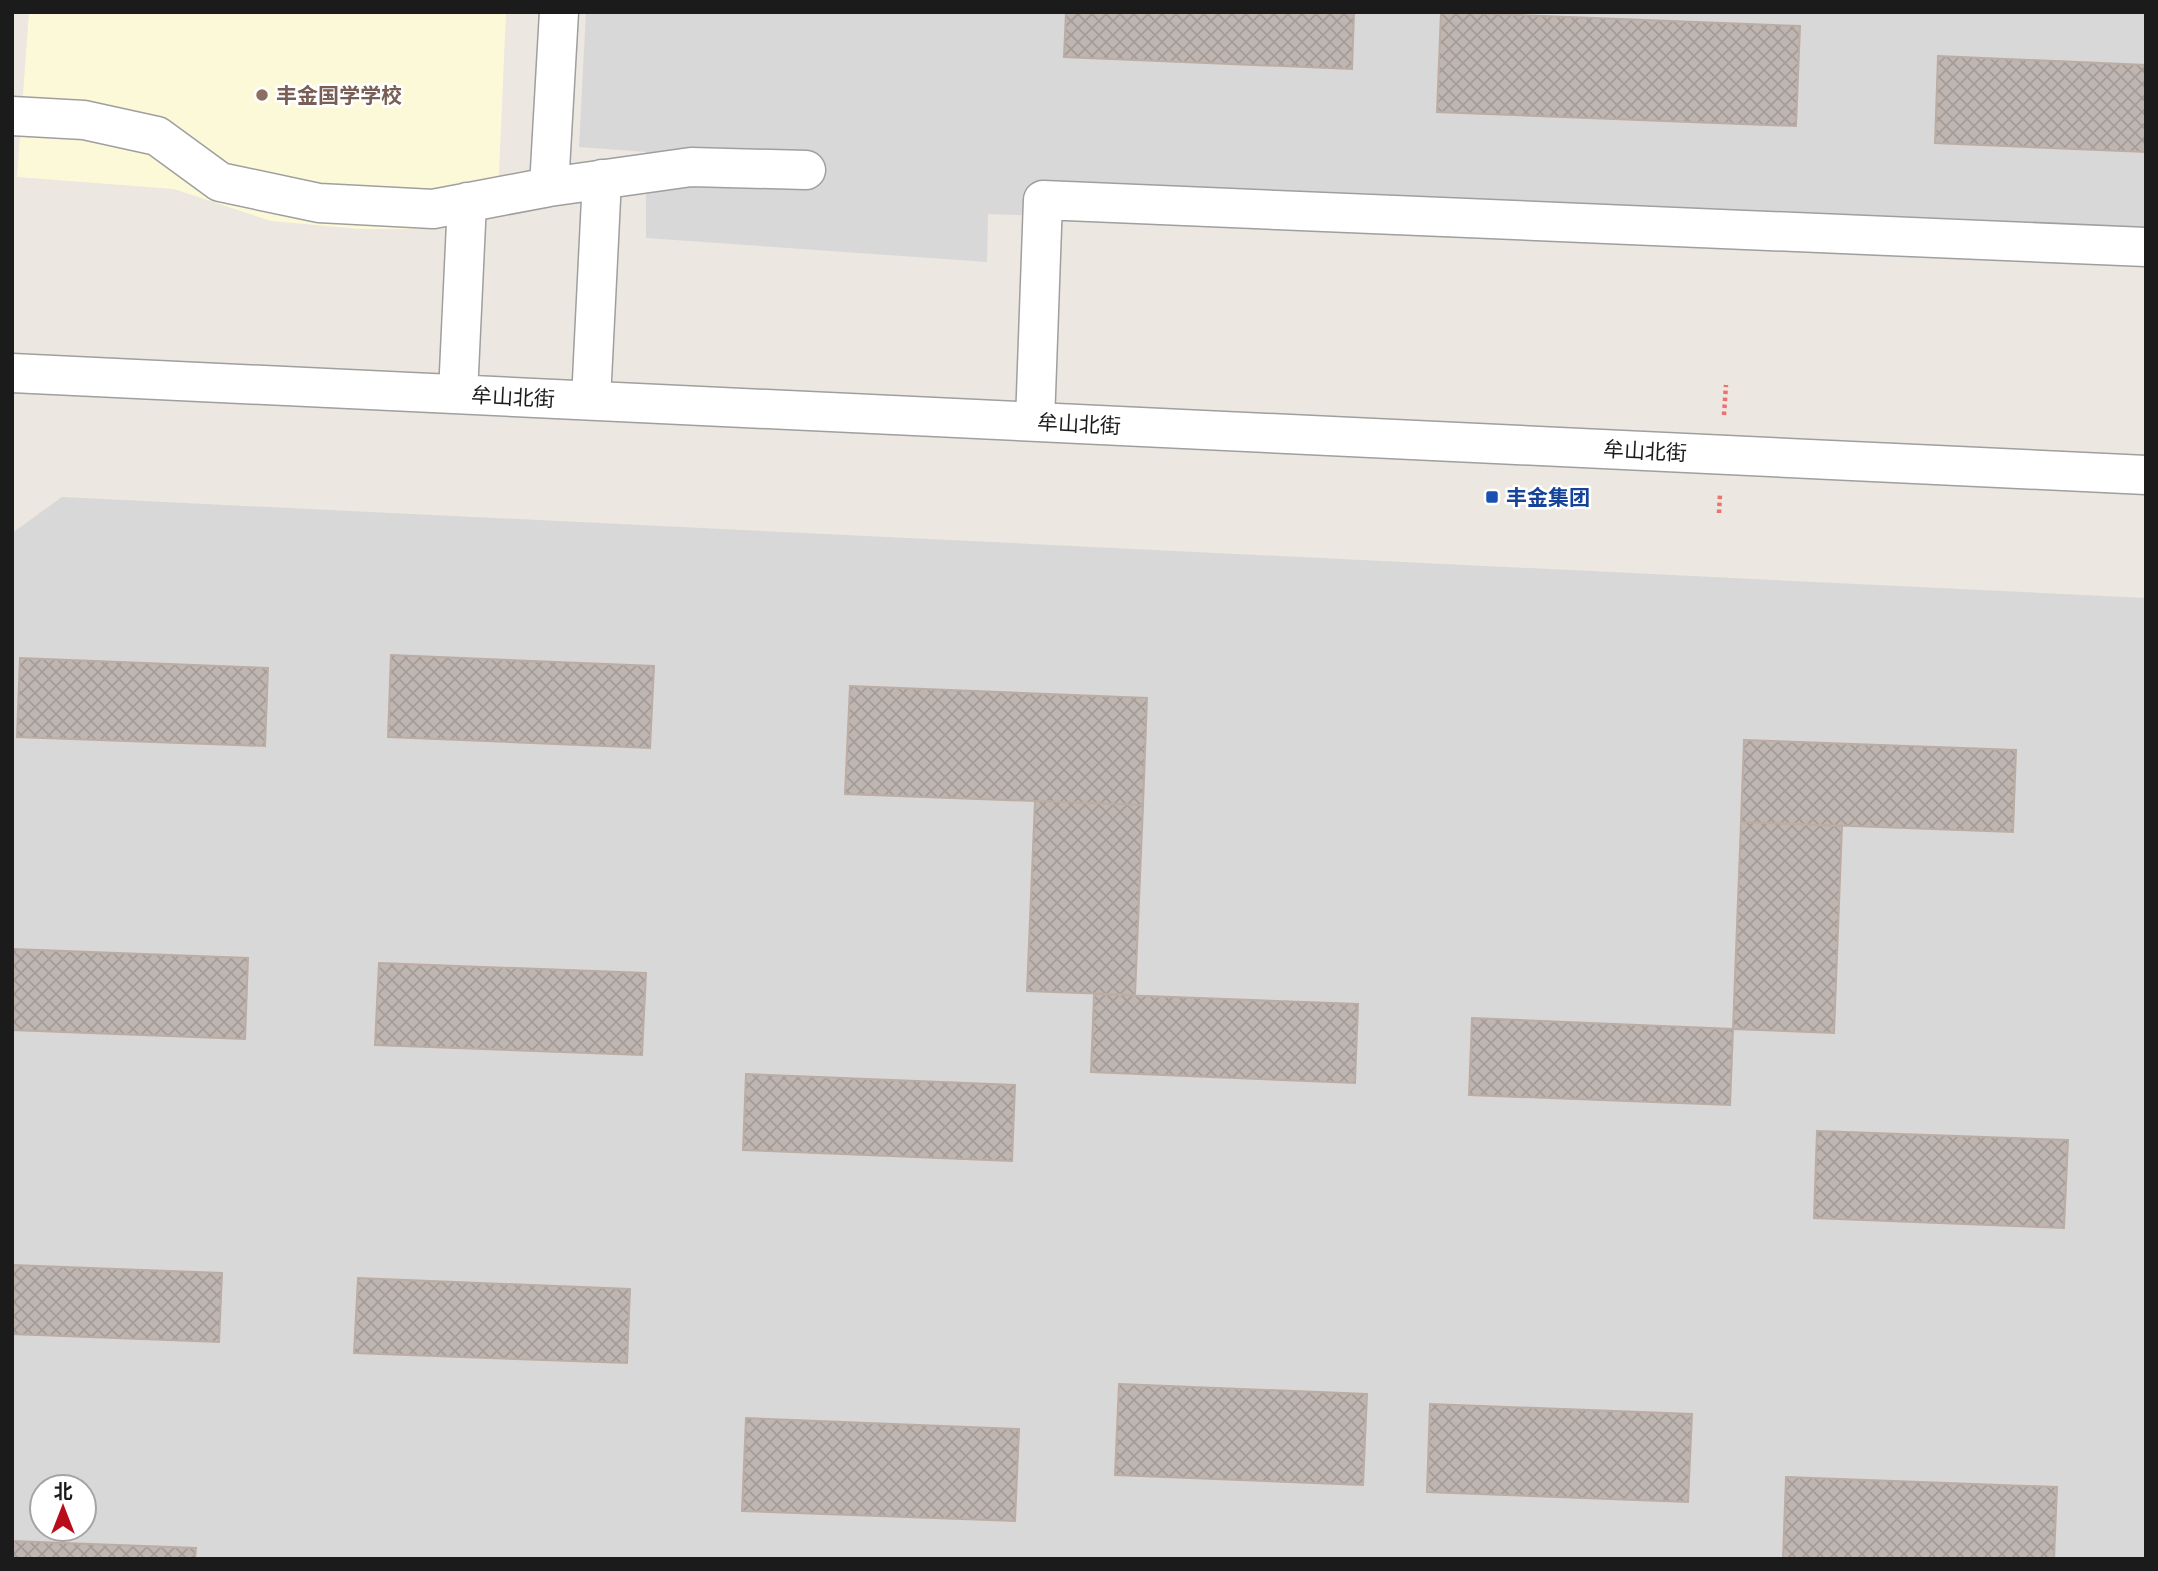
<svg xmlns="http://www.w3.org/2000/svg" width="2158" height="1571" font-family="Raleway,'Noto Sans SC',sans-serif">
<defs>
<pattern id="building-cross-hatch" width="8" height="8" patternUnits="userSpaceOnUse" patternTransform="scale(1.75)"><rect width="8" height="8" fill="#c0b6b1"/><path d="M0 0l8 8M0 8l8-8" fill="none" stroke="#a49c98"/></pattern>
</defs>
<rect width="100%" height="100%" fill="#ece7e1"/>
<path fill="#d9d8d8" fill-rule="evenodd" d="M586 12H2146V257L988 214 987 262 646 238V152L579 147Z
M62 497 2146 598V1559H12V533ZM42 1487H84V1529H42Z"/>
<path fill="#fcf9d9" d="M29 12H506L498 196 422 229H360L271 221 174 189 17 177Z"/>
<path fill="url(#building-cross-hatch)" stroke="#bcada4" stroke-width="2" d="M1066 12H1354L1352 69 1064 57Z
M1441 12 1800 26 1796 126 1437 112Z
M1938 56 2146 65V152L1935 143Z
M391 655 654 666 650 748 388 737Z
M20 658 268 668 265 746 17 737Z
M850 686 1147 698 1143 805 845 794Z
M1744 740 2016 750 2013 832 1741 822Z
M1035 801 1143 805 1135 995 1027 991Z
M1741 822 1842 826 1834 1033 1733 1029Z
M12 949 248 958 245 1039 12 1030Z
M379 963 646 973 642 1055 375 1045Z
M1094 994 1358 1004 1355 1083 1091 1072Z
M1472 1018 1733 1029 1730 1105 1469 1095Z
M746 1074 1015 1085 1012 1161 743 1150Z
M1817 1131 2068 1140 2064 1228 1814 1218Z
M12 1265 222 1273 219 1342 12 1334Z
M358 1278 630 1289 627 1363 354 1353Z
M1119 1384 1367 1394 1363 1485 1115 1475Z
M1430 1404 1692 1414 1688 1502 1427 1492Z
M746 1418 1019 1429 1015 1521 742 1511Z
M1786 1477 2057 1487 2054 1559H1783Z
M12 1541 196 1548 195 1559H12Z"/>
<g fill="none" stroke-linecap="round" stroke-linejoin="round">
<defs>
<path id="minor" d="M12 116 84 120 157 136 220 182 319 203 433 209 549 187 691 167 806 170
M549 187 559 12
M12 373 2146 475
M458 394 467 202
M591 400 602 179
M1035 422 1043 200 2146 247"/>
</defs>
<use href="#minor" stroke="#9f9f9f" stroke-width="41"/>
<path stroke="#ef716e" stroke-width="4.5" stroke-dasharray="3.5 3.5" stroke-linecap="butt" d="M1724 415 1726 385
M1719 513 1720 494"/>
<use href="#minor" stroke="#fff" stroke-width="38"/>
</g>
<circle fill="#8d6e63" stroke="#fff" stroke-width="2.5" cx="262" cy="95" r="7"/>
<rect fill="#1a4fb4" stroke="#fff" stroke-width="2.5" x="1485" y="490" width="14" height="14" rx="3.5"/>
<g text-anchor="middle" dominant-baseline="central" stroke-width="5" stroke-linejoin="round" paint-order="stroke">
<g font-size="21" font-weight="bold" fill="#785e54" stroke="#fff" text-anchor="start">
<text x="276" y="95">丰金国学学校</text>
</g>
<g font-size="21" fill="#1b1b1b" stroke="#fff">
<text transform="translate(513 397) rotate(3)">牟山北街</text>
<text transform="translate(1079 424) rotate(3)">牟山北街</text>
<text transform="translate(1645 451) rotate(3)">牟山北街</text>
</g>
<g font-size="21" font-weight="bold" fill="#164399" stroke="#fff" text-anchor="start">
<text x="1506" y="497">丰金集团</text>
</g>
</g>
<rect width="2158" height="1571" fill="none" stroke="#1b1b1b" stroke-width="28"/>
<g transform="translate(63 1508)"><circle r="33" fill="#ffffff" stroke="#a4a4a4" stroke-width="2"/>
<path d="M0-5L12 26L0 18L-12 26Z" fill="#b80e1b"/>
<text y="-10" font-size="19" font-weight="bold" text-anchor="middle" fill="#1b1b1b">北</text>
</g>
</svg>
